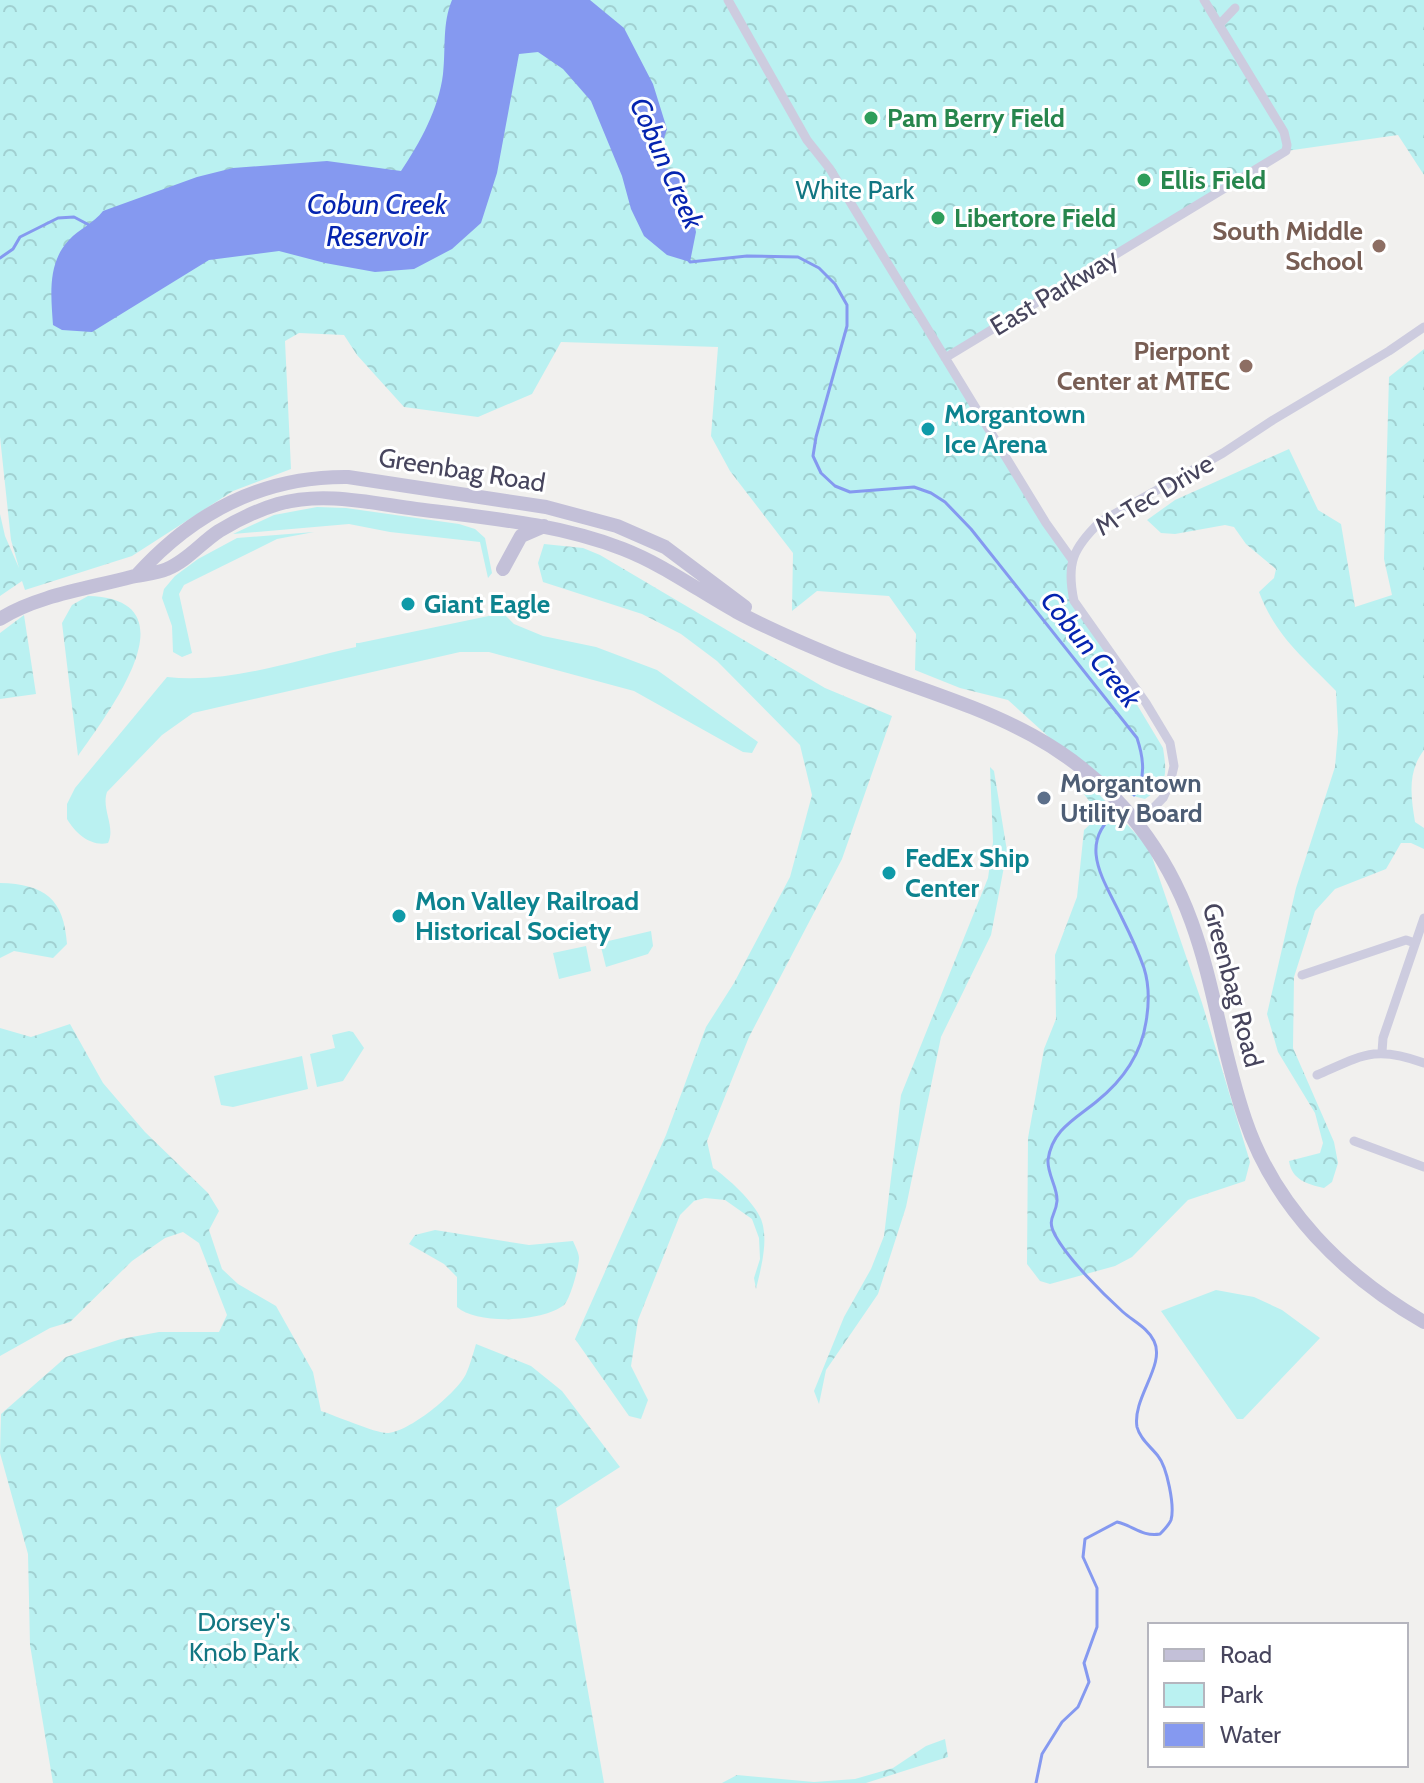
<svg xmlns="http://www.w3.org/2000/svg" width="1424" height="1783" font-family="Cabin,sans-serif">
<defs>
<pattern id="forest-crowns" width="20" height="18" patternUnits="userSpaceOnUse" patternTransform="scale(2)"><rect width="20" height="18" fill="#baf1f1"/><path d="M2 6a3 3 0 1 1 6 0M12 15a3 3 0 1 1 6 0" fill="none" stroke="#a1d0d1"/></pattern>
</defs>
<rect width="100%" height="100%" fill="#f1f0ee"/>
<path fill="#baf1f1" d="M317 507 346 508 459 524 475 529 485 538 492 573 488 578 480 542 390 532 349 524 233 534 274 515Z
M314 532 277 539 184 585 179 594 192 653 182 657 173 652 172 626 162 598 164 589 175 576 198 559 237 538Z
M503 613 514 624 543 636 596 647 657 670 758 742 752 753 743 752 634 691 489 652H460L193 713 162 735 107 792C101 809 116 827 108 843 91 847 75 833 67 819V804L75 788 167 677C230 684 295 660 356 647V643H359Z
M651 931 653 946 648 954 606 967 600 943Z
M586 946 591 971 559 979 553 953Z
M349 1031 353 1032 364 1048 343 1081 317 1087 310 1054 335 1048 332 1035Z
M302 1056 308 1089 233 1107 221 1105 214 1076Z
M1216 1290 1254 1297 1282 1310 1320 1338 1243 1419H1237L1161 1311Z"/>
<path fill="url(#forest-crowns)" d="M0 0H1424V175L1398 135 1286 151 945 358 1071 558V587L1082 613 1163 748C1167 774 1168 784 1145 799L1106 789 1008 700 960 688 915 670 916 634 889 596 817 591 792 611 793 553 730 471 711 436 718 347 561 342 532 394 478 417 404 407 357 355 344 335 299 333 285 341 291 469 233 491 132 556 25 590 22 581 0 596V514L5 536 19 568 11 540 0 437Z
M1424 349V750C1407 772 1411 797 1415 822L1424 828V849L1411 843H1401L1386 869 1335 889 1315 911 1294 977 1293 1048 1334 1142 1338 1163 1332 1182 1324 1188C1307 1184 1292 1180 1289 1161L1320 1153 1323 1143 1315 1113 1278 1052 1267 1014 1296 888 1335 767 1338 732 1336 691C1304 658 1276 637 1259 592L1274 578 1276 569 1246 544 1234 527 1225 525 1175 534 1161 533 1147 520 1175 500 1289 449 1318 510 1341 524 1355 607 1392 595 1384 559 1389 377Z
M544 544 583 548 600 555 825 688 892 716 842 859 749 1037 707 1141 713 1168C727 1177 754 1202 761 1219 769 1240 761 1268 756 1289L754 1278 760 1259 759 1238 752 1219 725 1200 705 1198 694 1201 680 1215 638 1320 631 1366 648 1400 641 1419 629 1416 575 1339 666 1135 706 1027 734 983 790 877 812 795 800 745 717 661 681 634 642 614 543 582 538 563Z
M88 596C197 599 107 714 78 756L62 623 72 605Z
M24 615 36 694 0 699V633Z
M990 767 994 771 1007 851 991 935 941 1037 906 1207 878 1294 826 1370 819 1404 814 1391 844 1317 871 1269 884 1236 901 1095 988 878 993 842Z
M1070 776 1094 789 1149 848 1202 1003 1250 1162 1245 1181 1188 1200 1132 1257 1115 1266 1050 1284 1040 1281 1027 1264 1028 1138 1044 1049 1056 1019 1055 955 1077 897 1084 830 1100 815Z
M0 883C45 884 64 899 67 944L53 958 14 951 0 958Z
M70 1024 103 1083 145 1132 208 1193 219 1211 209 1230 222 1269 238 1284 276 1306 313 1372 321 1411C334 1415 375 1433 387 1433 408 1433 457 1393 466 1374 470 1365 473 1354 476 1344L531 1366 562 1391 620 1467 556 1508 604 1783H53L30 1645 28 1554 0 1453 1 1414 66 1357 121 1339 159 1332H219L227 1315 199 1243 183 1232 165 1238 132 1261 70 1322 50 1328 0 1356V1028L31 1037Z
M435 1230 529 1245 573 1241C575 1246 579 1253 579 1258 579 1267 570 1300 564 1305 543 1322 477 1325 457 1307V1277L444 1264 409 1244 415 1235Z
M945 1739 948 1757 866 1783H722L737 1775 814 1782 855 1779 893 1768 926 1746Z"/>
<path fill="#8599f0" d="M452 0H590L624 28 653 84 667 129 657 160 664 168 682 172 696 232 690 262 667 255 644 236 631 209 622 176 591 101 563 69 538 52 519 54 497 173 481 223 452 249 414 269 375 272 325 263 279 251 209 260 92 332 62 330 53 325C51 296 47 263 69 240 79 229 94 223 103 211L197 177 233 168 327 161 401 171C420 143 439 108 443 74 446 48 442 24 452 0Z"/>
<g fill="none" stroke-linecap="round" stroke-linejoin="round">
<path stroke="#8599f0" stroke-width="3" d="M0 258 13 249 20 237 58 218 74 217 91 226
M688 259 690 262 747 256 798 257 819 268 835 284 847 305V326L816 437 813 456 821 473 835 486 850 492 914 487 931 493 945 502 971 529 1137 738C1143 756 1147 779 1134 795
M1036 1783 1042 1754 1062 1722 1078 1707 1089 1682 1084 1663 1097 1627V1588L1083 1557 1085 1539 1117 1522C1134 1526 1142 1537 1160 1534 1164 1530 1169 1525 1171 1520 1175 1506 1167 1467 1158 1456 1151 1447 1140 1439 1137 1427 1132 1398 1166 1365 1154 1341 1148 1328 1133 1321 1123 1312 1103 1294 1068 1259 1055 1235 1046 1218 1056 1216 1057 1201 1058 1188 1047 1174 1048 1160 1052 1130 1075 1119 1096 1102 1121 1082 1141 1055 1146 1022 1149 1005 1149 984 1144 968 1138 951 1130 934 1122 918 1105 881 1075 844 1118 811"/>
<path stroke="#cdccdf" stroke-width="9" d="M728 0 807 140 830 169 1046 523 1071 558
M1219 25 1235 8
M945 358 1286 151 1287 145 1284 132 1204 0
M1138 824 1163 798 1170 783 1174 766 1170 743 1146 703 1074 601C1066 563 1073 548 1100 522L1223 453 1273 420 1389 351 1424 327
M1302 975 1406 940 1415 943
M1382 1052 1383 1038 1424 918
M1317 1075C1363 1055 1375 1045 1424 1063
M1354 1141 1424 1167"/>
<path stroke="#c3c0d8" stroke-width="14" d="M503 569 521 536 544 526
M137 575C193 513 263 476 348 477L546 507 617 526 665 547 745 607
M0 619C35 596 90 588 131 577 143 574 156 574 167 569 187 561 202 542 219 531 237 520 258 510 278 504 323 491 371 503 416 509 486 518 556 523 623 549 664 565 699 591 737 612 769 629 804 644 838 658 953 704 1058 721 1139 826 1212 920 1209 1013 1245 1119 1275 1208 1344 1276 1424 1322"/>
</g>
<g fill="#2e9e5b" stroke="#fff" stroke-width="3">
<circle cx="871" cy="118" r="8"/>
<circle cx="1144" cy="180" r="8"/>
<circle cx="938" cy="218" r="8"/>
</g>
<g fill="#8d6e63" stroke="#fff" stroke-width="3">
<circle cx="1379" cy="246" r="8"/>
<circle cx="1246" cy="366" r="8"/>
</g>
<g fill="#0f9aa8" stroke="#fff" stroke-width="3">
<circle cx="928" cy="429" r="8"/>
<circle cx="408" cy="604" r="8"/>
<circle cx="889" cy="873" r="8"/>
<circle cx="399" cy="916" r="8"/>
</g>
<circle fill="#5c6f8a" stroke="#fff" stroke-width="3" cx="1044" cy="798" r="8"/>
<g text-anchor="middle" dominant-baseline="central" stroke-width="6" stroke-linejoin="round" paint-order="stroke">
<g font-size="26" font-weight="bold" fill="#27864d" stroke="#fff" text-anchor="start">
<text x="887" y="118">Pam Berry Field</text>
<text x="1160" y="180">Ellis Field</text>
<text x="954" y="218">Libertore Field</text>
</g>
<g font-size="26" fill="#127682" stroke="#fff">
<text x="855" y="190">White Park</text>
<text x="244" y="1622">Dorsey's<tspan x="244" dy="30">Knob Park</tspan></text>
</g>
<g font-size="26" font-weight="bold" fill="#785e54" stroke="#fff" text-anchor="end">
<text x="1363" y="231">South Middle<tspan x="1363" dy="30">School</tspan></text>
<text x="1230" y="351">Pierpont<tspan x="1230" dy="30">Center at MTEC</tspan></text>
</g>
<g font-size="26" fill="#47455d" stroke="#fff">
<text transform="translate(1054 292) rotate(-31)">East Parkway</text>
<text transform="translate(462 470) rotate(9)">Greenbag Road</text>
<text transform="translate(1154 495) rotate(-31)">M-Tec Drive</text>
<text transform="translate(1233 985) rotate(75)">Greenbag Road</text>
</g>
<g font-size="26" font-weight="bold" fill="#0d838f" stroke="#fff" text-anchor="start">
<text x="944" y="414">Morgantown<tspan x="944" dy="30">Ice Arena</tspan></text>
<text x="424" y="604">Giant Eagle</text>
<text x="905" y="858">FedEx Ship<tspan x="905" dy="30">Center</tspan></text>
<text x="415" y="901">Mon Valley Railroad<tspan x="415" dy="30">Historical Society</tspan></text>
</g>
<g font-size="26" font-weight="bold" fill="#4e5e75" stroke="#fff" text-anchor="start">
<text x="1060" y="783">Morgantown<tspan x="1060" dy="30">Utility Board</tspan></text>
</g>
<g font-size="28" font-style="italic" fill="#0524b0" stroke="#fff">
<text transform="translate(667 163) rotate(66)">Cobun Creek</text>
<text x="377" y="204">Cobun Creek<tspan x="377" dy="32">Reservoir</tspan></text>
<text transform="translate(1091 649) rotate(51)">Cobun Creek</text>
</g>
</g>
<rect x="1148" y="1623" width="260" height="144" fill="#ffffff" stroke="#b5b5be" stroke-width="2"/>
<rect x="1164" y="1649" width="40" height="12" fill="#c3c0d8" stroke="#b5b5be" stroke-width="2"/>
<text x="1220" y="1663" font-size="24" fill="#47455d">Road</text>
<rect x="1164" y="1683" width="40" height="24" fill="#baf1f1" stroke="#b5b5be" stroke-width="2"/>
<text x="1220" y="1703" font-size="24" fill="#47455d">Park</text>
<rect x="1164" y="1723" width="40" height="24" fill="#8599f0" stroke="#b5b5be" stroke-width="2"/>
<text x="1220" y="1743" font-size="24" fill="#47455d">Water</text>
</svg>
